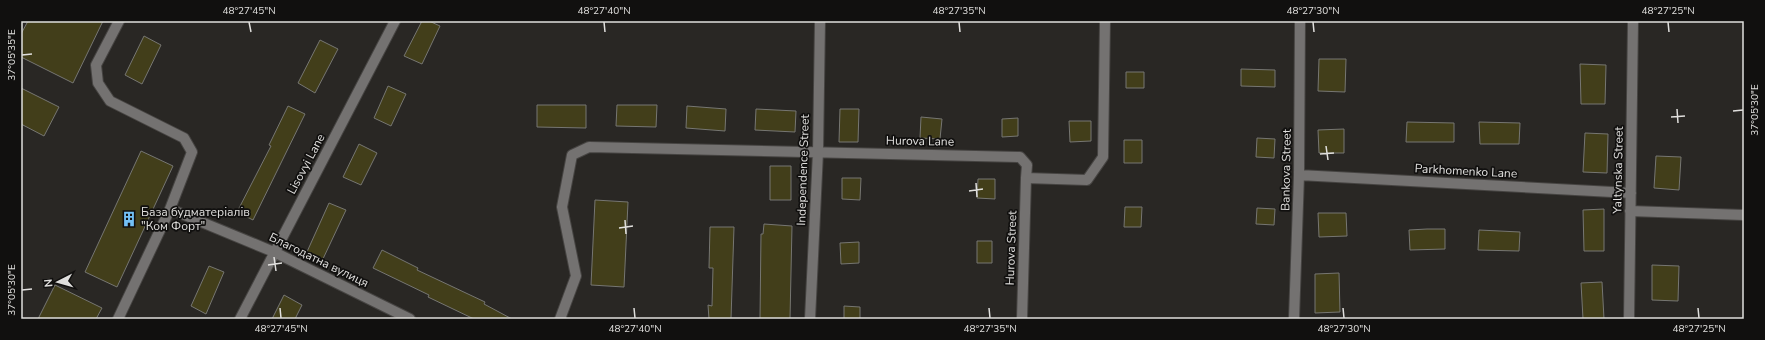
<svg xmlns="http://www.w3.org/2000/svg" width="1765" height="340" font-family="'Nunito Sans',sans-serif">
<rect width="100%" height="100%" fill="#292724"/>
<path fill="#423e1a" stroke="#767672" d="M28 21H103L73 83 21 57V34Z
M422 21H429L440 26 422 64 404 56Z
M144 36 161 45 142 84 125 75Z
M320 40 338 49 315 93 298 83Z
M1319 59H1346L1345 92 1318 91Z
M1580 64 1606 65 1605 104H1581Z
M1241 69 1275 70V87L1241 86Z
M1126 72H1144V88H1126Z
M388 86 406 94 391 126 374 118Z
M21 88 59 107 44 136 21 124Z
M537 105H586V128L537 127Z
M617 105H657L656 127 616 126Z
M288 106 305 114 253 220 237 212 271 146 269 145Z
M687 106 726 109 725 131 686 128Z
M756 109 796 111 795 132 755 130Z
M840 109H859L858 142H839Z
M921 117 942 119 940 139 920 138Z
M1018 118V136L1002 137V119Z
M1069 121H1091V141L1070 142Z
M1407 122 1454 123V142H1406Z
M1479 122 1520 123 1519 144H1480Z
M1344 129V153H1319L1318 130Z
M1585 133 1608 134 1607 173 1583 172Z
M1257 138 1275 139 1274 158 1256 157Z
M1124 140H1142V163H1124Z
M359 144 377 153 361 185 343 177Z
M141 151 173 166 117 287 85 272Z
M1656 156 1681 157 1679 190 1654 188Z
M770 166H791V200H770Z
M842 178H861L860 200 842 199Z
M978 179H995V199L977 198Z
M595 200 628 202 624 287 591 285Z
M329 203 346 210 322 261 306 254Z
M1125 207H1142L1141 227H1124Z
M1257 208 1275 209 1274 225 1256 224Z
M1604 209V251H1584L1583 210Z
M1318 213H1346L1347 236 1319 237Z
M764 224 792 226 790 319H760L761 234H763Z
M710 227H734L731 319H709L708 305 712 306 713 268H709Z
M1427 229H1445V249L1410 250 1409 230Z
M1479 230 1520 232 1519 251 1478 250Z
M977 241H992V263H977Z
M859 242V263L841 264 840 243Z
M382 250 418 268 417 270 485 302 484 304 512 319H474L428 297 429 295 373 268Z
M1652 265 1679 266 1678 301 1652 300Z
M209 266 224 272 206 314 191 306Z
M1339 273 1340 312 1315 313V274Z
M1602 282 1604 319H1583L1581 283Z
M55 285 102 308 96 319H38Z
M284 295 302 305 295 319H272Z
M844 306 860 307V319H844Z"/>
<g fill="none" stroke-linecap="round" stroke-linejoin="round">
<defs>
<path id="minor" d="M1299 175 1631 193
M170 209 274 252 410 319
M1630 211 1744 215
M118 319 170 209 192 152 184 138 110 101 98 83 96 65 119 21
M240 319 395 21
M560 319 576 276 562 207 572 155 589 147 1020 157 1027 165 1026 178 1087 180 1103 157 1105 21
M810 319 818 152 820 21
M1022 319 1026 178
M1294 319 1299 175 1300 21
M1629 319 1633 21"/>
</defs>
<use href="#minor" stroke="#464442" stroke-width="12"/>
<use href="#minor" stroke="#747271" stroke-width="10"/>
</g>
<path fill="none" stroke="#e0dfdd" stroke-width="1.5" d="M249 22 251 32M604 22 605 32M959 22 960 32M1313 22 1314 32M1668 22 1669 32M22 55 32 54M1677 109 1678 123M1733 111 1743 110M1671 117 1685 116M1326 146 1328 160M1320 154 1334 153M976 183 977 197M969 191 983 189M625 220 626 234M619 228 633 226M274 257 276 271M268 265 282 263M22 290 32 289M280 308 281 318M634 308 635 318M989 308 990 318M1343 308 1344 318M1698 308 1699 318"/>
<defs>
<symbol id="building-bare" viewBox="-9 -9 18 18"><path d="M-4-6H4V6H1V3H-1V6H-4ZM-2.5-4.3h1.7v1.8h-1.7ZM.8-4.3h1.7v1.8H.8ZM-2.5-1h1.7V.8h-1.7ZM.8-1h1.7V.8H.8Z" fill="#73c1f6" stroke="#11100f" stroke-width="2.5" paint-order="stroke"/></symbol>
</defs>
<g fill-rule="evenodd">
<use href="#building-bare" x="118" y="208" width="22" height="22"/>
</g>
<g text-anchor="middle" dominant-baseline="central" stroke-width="3.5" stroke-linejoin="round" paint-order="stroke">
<g font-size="12" fill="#e0dfdd" stroke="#11100f">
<text transform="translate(920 141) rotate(1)">Hurova Lane</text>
<text transform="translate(306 164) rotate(-62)">Lisovyi Lane</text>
<text transform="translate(803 170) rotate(-88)">Independence Street</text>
<text transform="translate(1286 170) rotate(-89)">Bankova Street</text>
<text transform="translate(1618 170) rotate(-89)">Yaltynska Street</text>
<text transform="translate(1466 171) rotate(3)">Parkhomenko Lane</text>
<text transform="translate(1011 248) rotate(-88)">Hurova Street</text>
<text transform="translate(319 260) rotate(26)">Благодатна вулиця</text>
</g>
<g font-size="12" fill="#e0dfdd" stroke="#11100f" text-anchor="start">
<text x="141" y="212">База будматеріалів<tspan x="141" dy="14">"Ком Форт"</tspan></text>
</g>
</g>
<rect width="1765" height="340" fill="none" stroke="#11100f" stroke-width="44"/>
<g transform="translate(58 282) rotate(264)" stroke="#11100f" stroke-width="3" paint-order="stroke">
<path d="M0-3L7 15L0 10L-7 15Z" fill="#e0dfdd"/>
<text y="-6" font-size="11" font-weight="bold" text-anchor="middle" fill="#e0dfdd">N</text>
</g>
<rect x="22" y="22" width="1721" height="296" fill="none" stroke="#e0dfdd" stroke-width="1.5"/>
<g font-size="10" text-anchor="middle" fill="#e0dfdd">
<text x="249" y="14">48°27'45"N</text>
<text x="604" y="14">48°27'40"N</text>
<text x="959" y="14">48°27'35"N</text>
<text x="1313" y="14">48°27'30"N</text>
<text x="1668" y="14">48°27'25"N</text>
<text transform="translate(11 55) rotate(-90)" y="4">37°05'35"E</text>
<text transform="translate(1754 110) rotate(-90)" y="4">37°05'30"E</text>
<text transform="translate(11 290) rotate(-90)" y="4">37°05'30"E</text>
<text x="281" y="332">48°27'45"N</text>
<text x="635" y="332">48°27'40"N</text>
<text x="990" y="332">48°27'35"N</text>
<text x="1344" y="332">48°27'30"N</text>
<text x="1699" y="332">48°27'25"N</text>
</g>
</svg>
